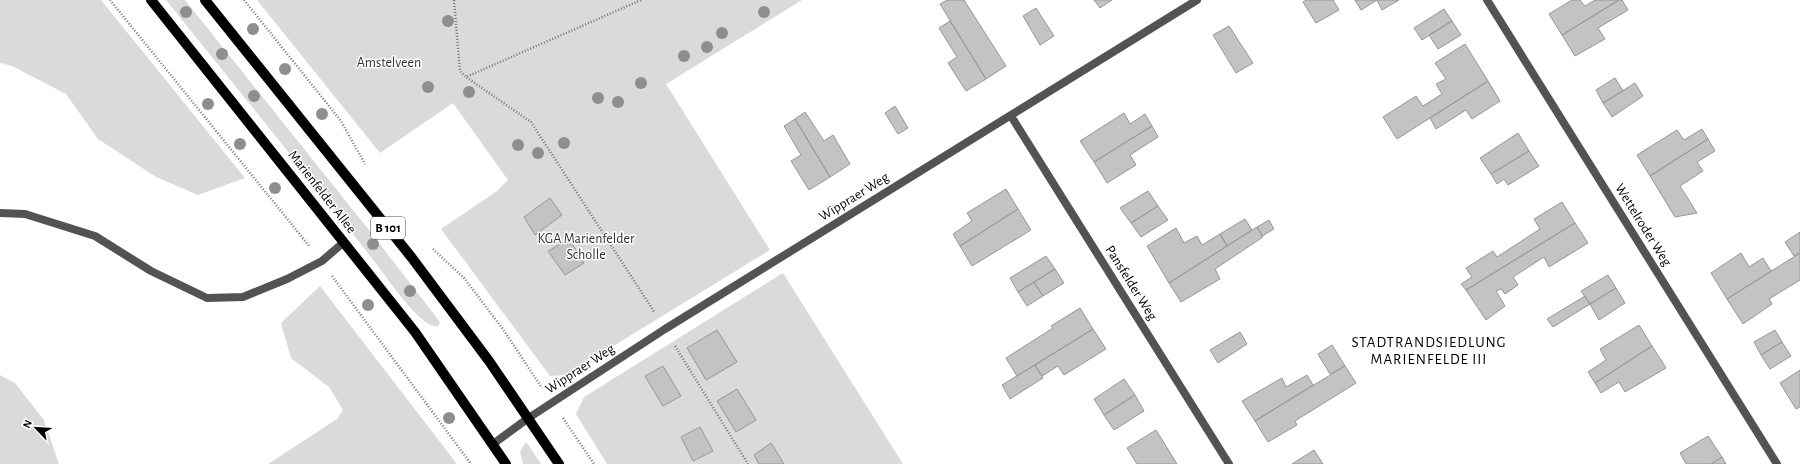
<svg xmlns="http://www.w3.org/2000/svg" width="1800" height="464" font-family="'Alegreya Sans',sans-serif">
<rect width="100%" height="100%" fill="#fff"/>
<path fill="#dadada" d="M0 0H101L245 178 198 195 156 177 98 139 66 94 12 66 0 63Z
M166 0H185L365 225 437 318 440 323 438 326C421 330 385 274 374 261 306 173 236 87 166 0Z
M257 0H802L666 84 770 250 566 375 550 376 441 229 497 191 508 180 453 103 380 153Z
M783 273 903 464H607L576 414 584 397Z
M320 286 457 464H268L337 419 343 410 329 387 291 358 281 323Z
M0 375 15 383 44 420 59 464H0Z
M525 443H527L541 464H523L520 452Z"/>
<path fill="#c3c3c3" stroke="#979797" d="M947 0H964L1006 66 986 79 940 4Z
M1094 0H1112L1100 8Z
M1306 0H1333L1339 10 1316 23 1303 2Z
M1355 0H1399L1382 10 1377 0 1361 10Z
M1572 0H1580L1585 6 1595 0H1619L1562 35 1549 14Z
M1619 0H1622L1628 10 1598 28 1605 39 1575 56 1562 35Z
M1036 8 1054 36 1040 45 1023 16Z
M1444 9 1452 21 1422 40 1414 28Z
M950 21 986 79 966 91 948 63 957 57 939 28Z
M1452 21 1461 35 1438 49 1429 35Z
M1229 26 1253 63 1236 73 1213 35Z
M1465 44 1488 81 1397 139 1383 117 1416 96 1423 106 1442 94 1436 84 1446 79 1435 63Z
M1615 78 1623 91 1603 103 1596 90Z
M1488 81 1500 101 1472 119 1466 110 1436 129 1430 118Z
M1635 83 1643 96 1612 117 1603 103Z
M895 106 908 128 898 134 885 113Z
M805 112 824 141 833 135 850 164 830 177 795 119Z
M1124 113 1130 124 1145 114 1152 126 1094 162 1080 141Z
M795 119 830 177 809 190 791 161 801 155 784 126Z
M1152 126 1158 137 1130 155 1136 165 1107 183 1094 162Z
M1702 129 1708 139 1650 176 1637 155 1677 130 1684 140Z
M1518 133 1529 151 1491 174 1480 158Z
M1708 139 1715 151 1697 162 1703 171 1680 186 1697 213 1675 217 1650 176Z
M1529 151 1539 166 1508 185 1504 179 1497 184 1491 174Z
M1006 189 1018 209 960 246 953 234 972 221 967 213Z
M1148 191 1158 206 1131 223 1120 208Z
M550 198 562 215 535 235 524 217Z
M1562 202 1575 223 1466 290 1461 284 1472 277 1466 268 1493 251 1497 257 1540 229 1534 219Z
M1158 206 1168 220 1141 237 1131 223Z
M1018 209 1031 230 972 266 960 246Z
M1245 219 1252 230 1227 246 1220 234Z
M1269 220 1274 229 1262 236 1257 227Z
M1575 223 1588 243 1549 267 1544 257 1513 277 1518 285 1505 294 1501 289 1496 291 1505 306 1486 320 1466 290Z
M1257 227 1263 237 1215 269 1220 279 1181 302 1169 283Z
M1176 228 1184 243 1197 236 1202 245 1220 234 1227 246 1169 283 1147 246Z
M1800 232V253L1794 256 1785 242Z
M569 239 584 263 565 275 548 251Z
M1741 253 1749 267 1763 258 1771 271 1727 299 1711 273Z
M1800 253V280L1769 299 1772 304 1743 324 1727 299Z
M1046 256 1055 269 1018 292 1010 278Z
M1055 269 1064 283 1043 296 1034 282Z
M1608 275 1616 288 1590 304 1581 291Z
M1034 282 1043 296 1027 306 1018 292Z
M1616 288 1625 303 1599 320 1590 304Z
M1585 296 1590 304 1553 327 1547 319Z
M1080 308 1093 329 1017 376 1006 358 1053 328 1051 326Z
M1639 325 1652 346 1595 383 1588 372 1606 360 1600 349Z
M1093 329 1106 349 1064 375 1058 366 1042 376 1035 365Z
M717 330 737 362 706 380 687 348Z
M1775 330 1782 342 1761 355 1754 342Z
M1240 332 1247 344 1218 363 1210 350Z
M1782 342 1791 356 1770 369 1761 355Z
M1332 345 1345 366 1330 374 1318 354Z
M1652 346 1666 368 1625 392 1619 382 1601 393 1595 383Z
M1035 365 1043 378 1010 399 1002 385Z
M663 366 681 396 663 406 645 376Z
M1345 366 1356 383 1295 421 1297 425 1268 442 1255 421Z
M1800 370V407L1796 409 1780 383Z
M1307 375 1313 385 1255 421 1242 401 1282 378 1286 387Z
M1124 379 1135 395 1104 415 1094 399Z
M737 389 756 420 736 432 717 401Z
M1135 395 1144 411 1114 430 1104 415Z
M700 427 713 451 693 461 681 437Z
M1156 430 1177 464H1137L1127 448Z
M1708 436 1722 457 1711 464H1686L1680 453Z
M771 443 784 464H759L754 455Z
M1314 450 1323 464H1292Z
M1722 457 1726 464H1711Z"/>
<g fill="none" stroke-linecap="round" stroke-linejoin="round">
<path stroke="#757575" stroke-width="2.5" stroke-dasharray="1 2" stroke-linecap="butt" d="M110 0 310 247
M244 0 341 121 365 164
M454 0 460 71 466 77
M641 0 466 77 531 122 655 313
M433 249 464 278 502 328 542 388
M332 276 471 464
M675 346 748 464
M563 418 594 464"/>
<path stroke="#535353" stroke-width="8" d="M0 213 25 214 95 236 151 271 207 298 243 297 287 279 322 261 344 242
M493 444 527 419"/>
<path stroke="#535353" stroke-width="8" d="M1487 0 1777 464
M1011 116 1229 464
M527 419 665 329 1197 0"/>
<path stroke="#000" stroke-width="10" d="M151 0 415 332 506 464
M205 0 412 258 489 361 559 464"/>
</g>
<g fill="#8e8e8e">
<circle cx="186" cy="12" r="6"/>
<circle cx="764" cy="12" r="6"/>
<circle cx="448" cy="21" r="6"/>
<circle cx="253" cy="29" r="6"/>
<circle cx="722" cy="33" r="6"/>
<circle cx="707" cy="47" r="6"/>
<circle cx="222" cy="54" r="6"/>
<circle cx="684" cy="56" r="6"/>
<circle cx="285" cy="69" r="6"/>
<circle cx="641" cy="83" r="6"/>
<circle cx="428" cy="87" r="6"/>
<circle cx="469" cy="92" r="6"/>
<circle cx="254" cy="96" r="6"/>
<circle cx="598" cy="98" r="6"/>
<circle cx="618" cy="102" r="6"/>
<circle cx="208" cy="104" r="6"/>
<circle cx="322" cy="114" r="6"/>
<circle cx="564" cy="143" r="6"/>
<circle cx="240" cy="144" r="6"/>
<circle cx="518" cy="145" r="6"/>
<circle cx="538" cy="153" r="6"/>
<circle cx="275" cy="188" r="6"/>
<circle cx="373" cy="244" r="6"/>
<circle cx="410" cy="291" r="6"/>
<circle cx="368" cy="305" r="6"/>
<circle cx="449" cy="418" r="6"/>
</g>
<g text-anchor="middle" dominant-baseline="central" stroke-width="3" stroke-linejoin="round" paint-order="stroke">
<rect fill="#fff" stroke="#4c4c4c" stroke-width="1" x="371" y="217" width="34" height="22" rx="3"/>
<g font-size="13" font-weight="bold" fill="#000">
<text x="388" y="228">B 101</text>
</g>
<g font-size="14" fill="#313131" stroke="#fff">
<text x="389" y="63">Amstelveen</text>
<text x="586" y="239">KGA Marienfelder<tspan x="586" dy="16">Scholle</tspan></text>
</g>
<g font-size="14" fill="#000" stroke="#fff">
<text transform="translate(322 192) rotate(52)">Marienfelder Allee</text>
<text transform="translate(854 197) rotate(-32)">Wippraer Weg</text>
<text transform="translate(1643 225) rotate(58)">Wettelroder Weg</text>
<text transform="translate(1131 283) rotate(58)">Pansfelder Weg</text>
<text transform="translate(580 369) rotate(-33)">Wippraer Weg</text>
</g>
<g font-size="15" letter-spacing="1" fill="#000" stroke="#fff">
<text x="1429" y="342">STADTRANDSIEDLUNG<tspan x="1429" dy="17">MARIENFELDE III</tspan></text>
</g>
</g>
<g transform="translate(36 428) rotate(295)" stroke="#ffffff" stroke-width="3" paint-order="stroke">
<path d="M0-3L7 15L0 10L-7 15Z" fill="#000000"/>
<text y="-6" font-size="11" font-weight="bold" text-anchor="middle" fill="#000000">N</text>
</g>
</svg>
